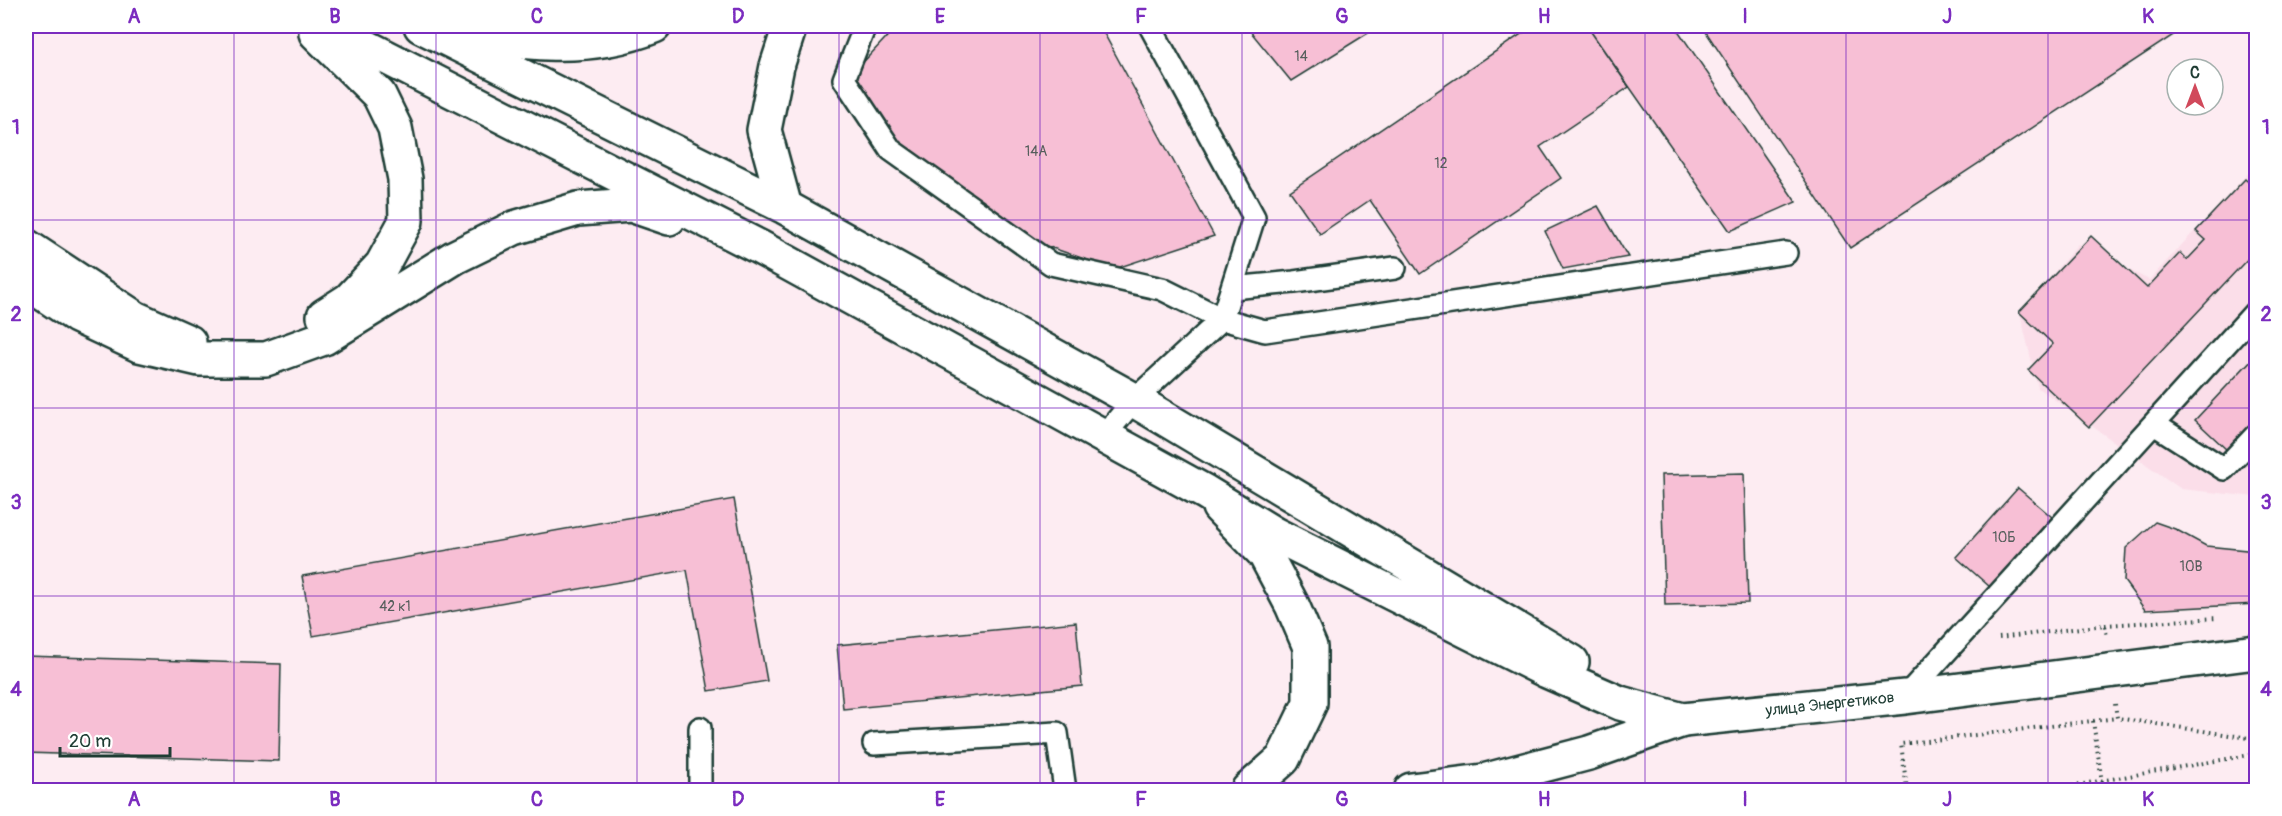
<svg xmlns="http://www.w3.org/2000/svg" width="2282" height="816" font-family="Pangolin,sans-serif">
<rect width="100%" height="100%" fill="#fdecf2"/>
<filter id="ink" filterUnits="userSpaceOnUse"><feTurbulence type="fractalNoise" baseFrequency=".0167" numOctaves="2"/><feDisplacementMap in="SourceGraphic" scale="12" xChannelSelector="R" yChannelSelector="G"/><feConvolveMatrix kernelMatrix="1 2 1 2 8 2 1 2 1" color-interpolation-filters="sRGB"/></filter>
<g filter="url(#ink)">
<path fill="#fbdee9" d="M2256 165V497L2181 489 2038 388 2020 313 2078 244 2149 280Z"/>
<path fill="#f7bfd5" stroke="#1f3d34" stroke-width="1.5" d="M897 26H1100L1214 236 1114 269 1026 239 933 179 875 122 855 71Z
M1246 26H1369L1373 30 1291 81Z
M1533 26H1587L1629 87 1540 147 1561 178 1420 274 1370 200 1320 234 1290 191Z
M1587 26H1675L1796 202 1730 231Z
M1702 26H2187L1850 248Z
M2245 179 2255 188 2256 187V250L2089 427 2028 370 2053 344 2019 312 2091 236 2147 288 2180 253 2187 260 2206 240 2196 231Z
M1598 206 1628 257 1563 269 1545 231Z
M2256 355V421L2228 451 2195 420Z
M1744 473 1748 603 1665 605 1661 475Z
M2018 488 2052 517 1990 587 1956 557Z
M734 499 767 681 709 691 687 570 313 636 302 576Z
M2155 522 2175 529 2206 546 2256 551V604L2145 610 2124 581 2126 548Z
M1076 622 1082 686 843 709 837 645Z
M26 656 281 664 279 761 26 753Z"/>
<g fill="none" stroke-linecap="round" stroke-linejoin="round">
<defs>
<path id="lane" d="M865 26 844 79 891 150 1051 264 1162 289 1222 319 1265 331 1786 253
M1232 288 1294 282 1395 268
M2154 424 2224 469 2256 435
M1103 437 1134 400 1222 319 1254 217 1150 26
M1905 697 2256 311
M700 728V790
M874 744 1057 733 1065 790"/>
<path id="street" d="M1219 507 1265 554 1292 605 1310 647V703L1283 759 1248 790
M1411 790 1483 781 1589 753 1683 720"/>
<path id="secondary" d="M325 26 759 247 1205 492 1274 534 1547 671 1620 703 1683 720 1905 697 2256 652
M421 26 785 207 1134 400 1572 662
M452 26C516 46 590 52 654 26
M316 33 379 95 395 128 405 179 406 221 382 265 349 300 324 316
M785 207 764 130 777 66 790 26
M26 246 135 318 189 342
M26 282 77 316 139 345 199 359H266L324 338 455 257 514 228 578 209 631 205 669 218"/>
</defs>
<use href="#lane" stroke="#1f3d34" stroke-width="26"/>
<use href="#street" stroke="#1f3d34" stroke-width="38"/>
<use href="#secondary" stroke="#1f3d34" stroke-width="38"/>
<path stroke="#1f3d34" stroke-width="4" stroke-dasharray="1.5 4.5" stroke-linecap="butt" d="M2105 625 2218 618
M1999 638 2105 625 2107 637
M2115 704 2117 718 2256 739
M2093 721 2102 782
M1907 790 1901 744 2117 718
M2048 790 2256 754"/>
<use href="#lane" stroke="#fff" stroke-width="21"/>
<use href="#street" stroke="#fff" stroke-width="33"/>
<use href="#secondary" stroke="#fff" stroke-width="33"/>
</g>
</g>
<path fill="none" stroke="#7b2cbf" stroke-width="1.5" stroke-opacity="0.55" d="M234 26V790M436 26V790M637 26V790M839 26V790M1040 26V790M1242 26V790M1443 26V790M1645 26V790M1846 26V790M2048 26V790M26 220H2256M26 408H2256M26 596H2256"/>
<g text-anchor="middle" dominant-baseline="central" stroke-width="5" stroke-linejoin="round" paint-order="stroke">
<g font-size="14" fill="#555e5c">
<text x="1301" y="56">14</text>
<text x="1036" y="151">14А</text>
<text x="1441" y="163">12</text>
<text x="2004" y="537">10Б</text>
<text x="2191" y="566">10В</text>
<text x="395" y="606">42 к1</text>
</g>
<g font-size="16" fill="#1f3d34" stroke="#fff">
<text transform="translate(1830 704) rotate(-6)">улица Энергетиков</text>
</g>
</g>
<rect width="2282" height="816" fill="none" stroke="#fff" stroke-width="66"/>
<g transform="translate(2195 87)"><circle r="28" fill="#ffffff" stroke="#a5b1ae" stroke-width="1.5"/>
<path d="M0-4.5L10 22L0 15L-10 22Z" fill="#d1495b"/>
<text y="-9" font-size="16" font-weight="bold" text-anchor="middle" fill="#1f3d34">С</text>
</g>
<path d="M60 747v9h110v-9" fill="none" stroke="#1f3d34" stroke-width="3"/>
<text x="69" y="747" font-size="18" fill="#1f3d34" stroke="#ffffff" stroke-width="4.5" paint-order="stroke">20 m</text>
<rect x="33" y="33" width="2216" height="750" fill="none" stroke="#7b2cbf" stroke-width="2"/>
<g font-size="20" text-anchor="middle" font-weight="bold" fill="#7b2cbf">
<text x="134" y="23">A</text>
<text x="335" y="23">B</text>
<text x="537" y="23">C</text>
<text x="738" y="23">D</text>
<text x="940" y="23">E</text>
<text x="1141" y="23">F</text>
<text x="1342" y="23">G</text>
<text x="1544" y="23">H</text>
<text x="1745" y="23">I</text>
<text x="1947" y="23">J</text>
<text x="2148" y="23">K</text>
<text x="16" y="134">1</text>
<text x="2266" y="134">1</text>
<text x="16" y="321">2</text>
<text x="2266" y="321">2</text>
<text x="16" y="509">3</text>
<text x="2266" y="509">3</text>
<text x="16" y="696">4</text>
<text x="2266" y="696">4</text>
<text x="134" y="806">A</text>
<text x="335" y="806">B</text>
<text x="537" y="806">C</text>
<text x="738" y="806">D</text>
<text x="940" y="806">E</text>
<text x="1141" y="806">F</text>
<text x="1342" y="806">G</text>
<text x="1544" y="806">H</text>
<text x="1745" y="806">I</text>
<text x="1947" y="806">J</text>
<text x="2148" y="806">K</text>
</g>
</svg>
